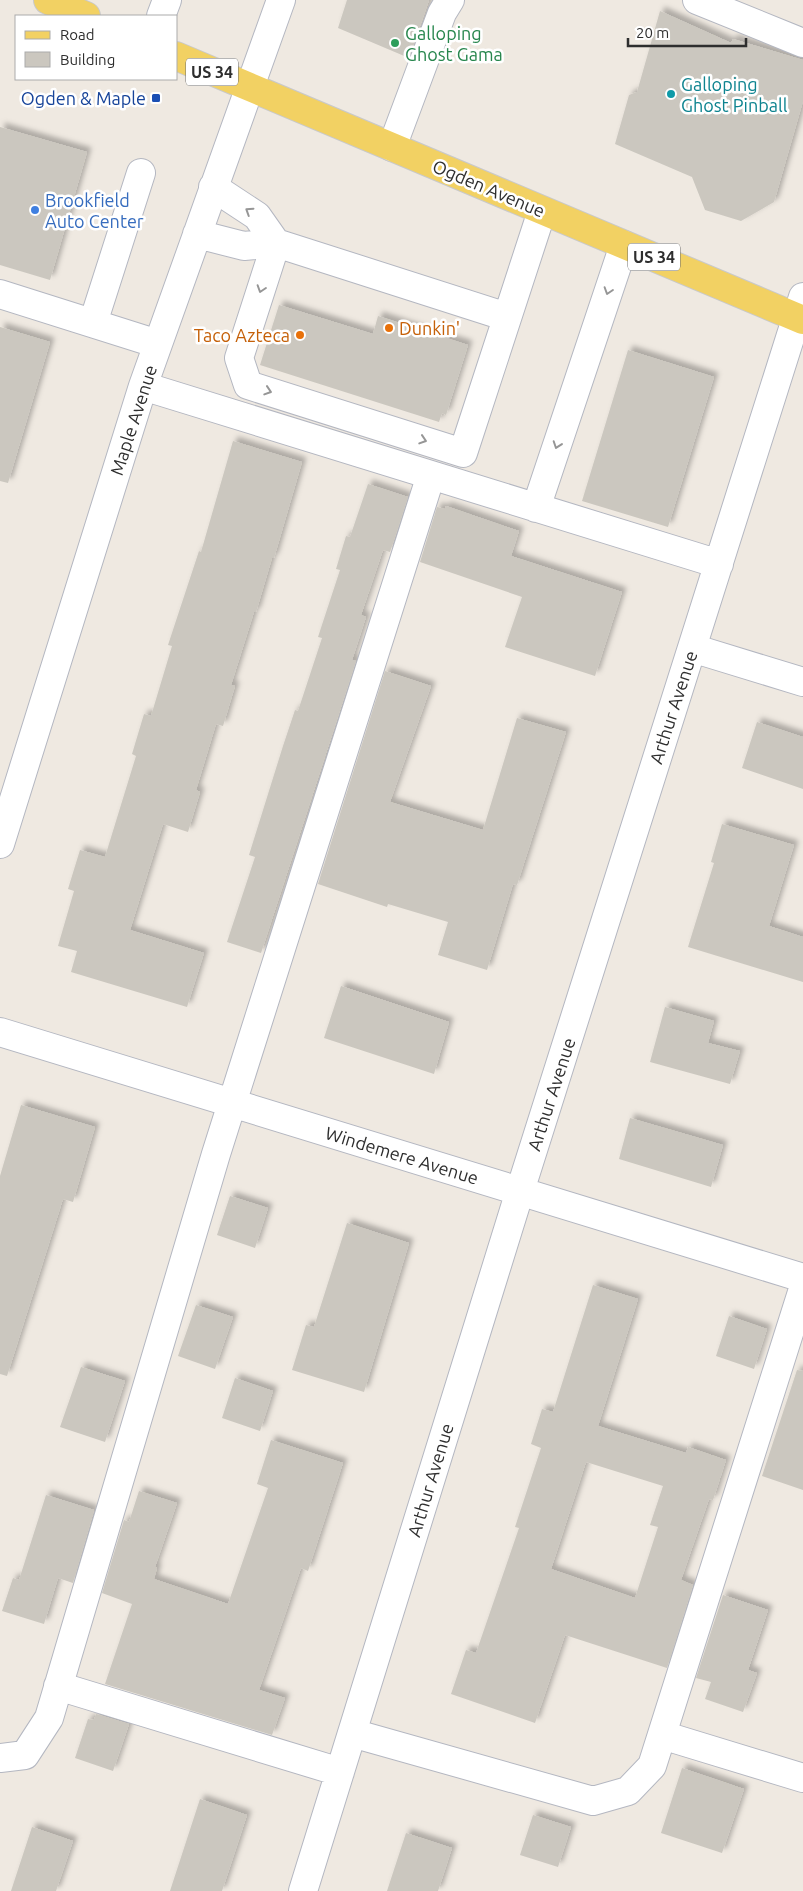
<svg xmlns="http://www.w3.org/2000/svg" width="803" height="1891" font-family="Ubuntu,sans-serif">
<defs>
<filter id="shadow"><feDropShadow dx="4.5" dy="-4.5" stdDeviation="2.5" flood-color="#0004"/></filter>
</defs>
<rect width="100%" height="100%" fill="#efe9e1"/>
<path fill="#cbc7bf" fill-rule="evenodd" filter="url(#shadow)" d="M347 0H429L409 58 338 28Z
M660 11 731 43 733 39 803 60V101L774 202 741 221 705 210 692 177 615 144 629 95 637 92Z
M0 127 87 152 50 280 0 265Z
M279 305 373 334 378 316 468 345 446 415 442 413 439 422 260 365Z
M0 327 50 342 8 483 0 481Z
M628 350 714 377 668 527 582 501Z
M233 441 302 462 274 558H272L256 612H254L231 685 235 686 223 726 216 724 196 790 200 792 188 832 163 824 130 930 204 953 187 1007 71 972 77 951 58 946 74 891 68 889 80 850 105 857 136 756 132 754 144 714 151 716 172 646 168 645 199 551 201 552Z
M368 484 408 497 390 552 383 550 361 615 366 617 352 660 356 661 261 953 227 942 255 857 249 855 283 746 295 710 298 711 322 638 318 637 340 570 336 569 346 536 350 537Z
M446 506 519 531 511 556 622 592 595 676 505 647 522 597 420 562 437 507 445 509Z
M385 671 431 686 390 802 483 830 517 718 566 732 517 885 513 884 487 970 438 955 448 922 388 904 387 907 318 884Z
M757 722 803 737V789L742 768Z
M722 824 794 845 769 926 803 937V982L688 947 714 863 711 862Z
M341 986 449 1022 434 1074 324 1038Z
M665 1007 714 1021 708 1043 740 1051 730 1084 650 1062Z
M21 1105 95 1127 73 1202 63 1199 7 1376 0 1374V1176Z
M630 1118 723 1145 711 1187 619 1159Z
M230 1196 268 1208 255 1248 217 1235Z
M347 1223 409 1243 364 1392 292 1370 306 1325 314 1327Z
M593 1285 638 1299 598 1426 686 1453 688 1447 726 1460 713 1500 709 1499 681 1580 693 1585 667 1668 565 1635 535 1723 451 1694 466 1650 476 1653 519 1528 515 1527 541 1448 531 1444 542 1409 553 1412ZM586 1462 663 1486 650 1525 658 1527 635 1598 551 1569Z
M196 1305 233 1317 215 1369 178 1356Z
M729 1316 767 1329 754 1369 716 1356Z
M81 1367 125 1381 105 1442 60 1427Z
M797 1370 803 1371V1490L762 1476Z
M235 1378 273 1391 260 1431 222 1418Z
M271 1440 343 1463 308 1571 301 1568 259 1690 285 1698 272 1735 105 1684 132 1604 102 1593 124 1520 129 1522 139 1491 177 1503 155 1567 157 1568 154 1579 228 1604 268 1488 257 1484Z
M46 1495 94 1510 73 1583 58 1578 44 1624 2 1611 13 1578 19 1580Z
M723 1595 768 1610 748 1670 757 1673 743 1712 705 1699 711 1682 696 1678Z
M96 1714 129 1724 113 1771 75 1758 88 1719 94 1720Z
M682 1768 744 1789 722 1853 661 1833Z
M200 1799 247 1815 222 1891H170Z
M533 1815 571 1827 558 1867 520 1855Z
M32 1827 73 1841 56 1891H11Z
M406 1833 452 1848 438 1891H387Z"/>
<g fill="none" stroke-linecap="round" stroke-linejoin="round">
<defs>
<path id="minor" d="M697 0 803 43
M161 16 167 0
M392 147 442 13 450 0
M213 187 257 216 276 243
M197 234 244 246 276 243 507 317
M276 243 239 358 248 385 463 453 542 211
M0 294 158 344
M93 323 141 173
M143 386 719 564
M536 508 624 245
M692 648 803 682
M0 844 143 386 281 0
M0 1032 803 1278
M58 1686 340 1772
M352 1733 593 1801 628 1791 652 1766 803 1289
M662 1735 803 1778
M0 1758 25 1755 49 1718 216 1154 431 475
M303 1891 520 1191 803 297"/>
<path id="major" d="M48 0 86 16
M176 56 803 320"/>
</defs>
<use href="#minor" stroke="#b4b7c1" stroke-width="30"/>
<use href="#major" stroke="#c9c9c9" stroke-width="30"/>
<use href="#minor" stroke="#fff" stroke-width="28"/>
<use href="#major" stroke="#f2d163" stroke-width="28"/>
</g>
<defs><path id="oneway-chevron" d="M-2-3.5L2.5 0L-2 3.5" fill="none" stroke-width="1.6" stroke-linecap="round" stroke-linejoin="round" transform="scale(1.25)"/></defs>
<g stroke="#969696">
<use href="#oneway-chevron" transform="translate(249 211) rotate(-147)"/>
<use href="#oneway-chevron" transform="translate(261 289) rotate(108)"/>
<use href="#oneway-chevron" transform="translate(608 291) rotate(108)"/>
<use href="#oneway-chevron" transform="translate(268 391) rotate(18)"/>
<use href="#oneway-chevron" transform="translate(423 440) rotate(18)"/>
<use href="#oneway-chevron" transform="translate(557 445) rotate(109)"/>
</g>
<circle fill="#2e9e5b" stroke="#fff" stroke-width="2" cx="395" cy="43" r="5"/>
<circle fill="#0f9aa8" stroke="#fff" stroke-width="2" cx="671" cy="94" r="5"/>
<rect fill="#1a4fb4" stroke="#fff" stroke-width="2" x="151" y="93" width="10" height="10" rx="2.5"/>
<circle fill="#3f7fe0" stroke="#fff" stroke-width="2" cx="35" cy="210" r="5"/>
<g fill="#e8710a" stroke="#fff" stroke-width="2">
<circle cx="389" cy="328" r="5"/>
<circle cx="300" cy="335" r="5"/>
</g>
<g text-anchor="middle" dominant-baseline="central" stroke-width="5" stroke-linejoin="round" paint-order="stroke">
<g fill="#fff" stroke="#6d6d6d" stroke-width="1">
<rect x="186" y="58.5" width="52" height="27" rx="4"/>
<rect x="628" y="243.5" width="52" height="27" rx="4"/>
</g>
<g font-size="16" font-weight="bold" fill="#2e2e2e">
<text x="212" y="72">US 34</text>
<text x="654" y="257">US 34</text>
</g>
<g font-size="18" fill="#27864d" stroke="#fff" text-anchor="start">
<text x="405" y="33">Galloping<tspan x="405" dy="21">Ghost Gama</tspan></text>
</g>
<g font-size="18" fill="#0d838f" stroke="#fff" text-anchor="start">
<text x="681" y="84">Galloping<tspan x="681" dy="21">Ghost Pinball</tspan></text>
</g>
<g font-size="18" fill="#164399" stroke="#fff" text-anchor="end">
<text x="146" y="98">Ogden &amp; Maple</text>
</g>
<g font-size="18" fill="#2e2e2e" stroke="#fff">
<text transform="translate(489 188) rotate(23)">Ogden Avenue</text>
<text transform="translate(133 420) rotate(-72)">Maple Avenue</text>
<text transform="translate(673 707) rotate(-72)">Arthur Avenue</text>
<text transform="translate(551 1094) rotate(-72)">Arthur Avenue</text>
<text transform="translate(402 1155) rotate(17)">Windemere Avenue</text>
<text transform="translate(430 1480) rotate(-73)">Arthur Avenue</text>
</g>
<g font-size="18" fill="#366cbe" stroke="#fff" text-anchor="start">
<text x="45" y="200">Brookfield<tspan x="45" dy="21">Auto Center</tspan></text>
</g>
<g font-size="18" fill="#c56008" stroke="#fff" text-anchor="start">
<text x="399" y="328">Dunkin'</text>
<text x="290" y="335" text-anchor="end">Taco Azteca</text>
</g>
</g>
<rect x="15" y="15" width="162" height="65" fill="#ffffff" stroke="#ababab"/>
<rect x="25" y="31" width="25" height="8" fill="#f2d163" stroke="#ababab"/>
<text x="60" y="40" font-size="15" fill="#2e2e2e">Road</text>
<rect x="25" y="52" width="25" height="15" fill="#cbc7bf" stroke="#ababab"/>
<text x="60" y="65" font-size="15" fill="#2e2e2e">Building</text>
<path d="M628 38v8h118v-8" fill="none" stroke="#2e2e2e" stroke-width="2.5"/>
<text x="636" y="38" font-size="15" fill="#2e2e2e" stroke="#ffffff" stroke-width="4" paint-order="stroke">20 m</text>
</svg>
